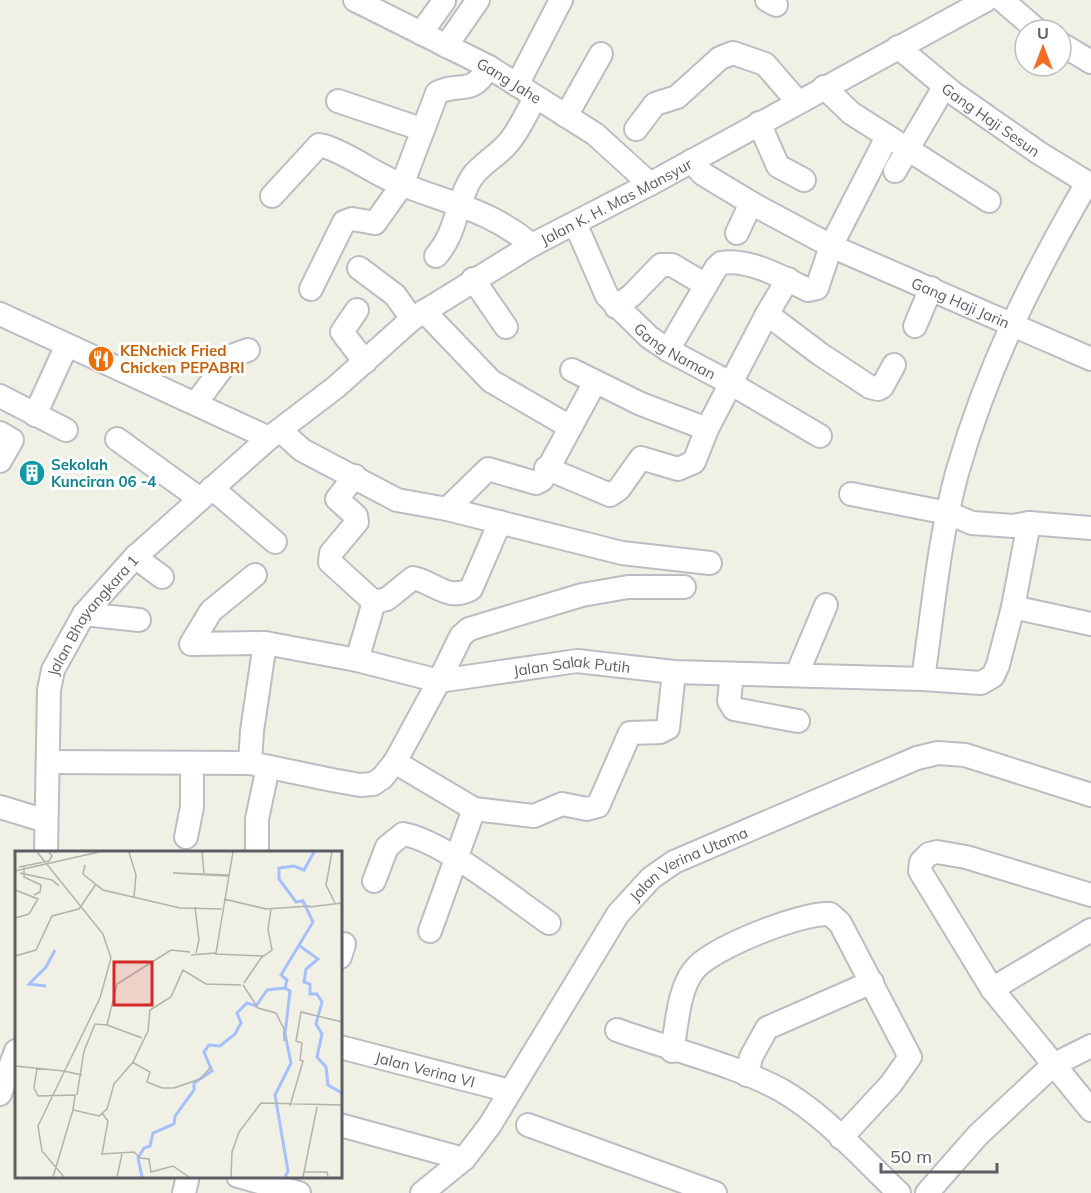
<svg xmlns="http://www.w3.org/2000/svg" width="1091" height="1193" font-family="Mulish,sans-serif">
<rect width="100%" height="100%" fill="#f0f0e5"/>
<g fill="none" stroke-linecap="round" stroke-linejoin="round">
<defs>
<g id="minor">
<path id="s1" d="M355 0 489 67 595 134 650 184"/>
<path d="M767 0 776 5"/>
<path d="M1002 0 1037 30"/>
<path d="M421 33 444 1"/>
<path d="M1061 44 1091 62"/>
<path d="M446 46 478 0"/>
<path id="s2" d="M898 47 953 93 1039 153 1091 185"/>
<path d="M517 85 561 0"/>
<path d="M824 87 851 113 989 201"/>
<path d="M338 101 421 129"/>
<path d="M566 116 601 54"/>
<path d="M759 123 778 166 804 180"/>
<path d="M636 129 655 104 677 97 720 58 733 53 765 64 797 101"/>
<path id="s3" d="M691 161 703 174 751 203 831 246 1091 359"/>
<path d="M895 171 944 87"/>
<path d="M272 196 319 145 324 146C352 155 375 175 403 185 452 204 489 210 532 245"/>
<path id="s4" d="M575 223 607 296 649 337 668 350 730 383 820 436"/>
<path d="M737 233 751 203"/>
<path d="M436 256C458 231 455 203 472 177 482 163 499 155 509 142 520 129 527 112 535 98"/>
<path d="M359 268 395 295 412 319"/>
<path d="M473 279 506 327"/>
<path d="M788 279 767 314 820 354 870 387 878 389 882 387 894 365"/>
<path d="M311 289 344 222 352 219 375 223 402 185 437 93C461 80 469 99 489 67"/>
<path d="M616 307 632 295 661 265H672L706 285"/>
<path d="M357 310 342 332 365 362"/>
<path d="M424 311 491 381 570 427"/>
<path d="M0 314 269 438"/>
<path d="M915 326 931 288"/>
<path d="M668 350 716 268 721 263C749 258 784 278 808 290L817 288 831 246 887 137"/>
<path d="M572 370 641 404 707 429"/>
<path d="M0 396 66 430"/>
<path d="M196 403 231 356 248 350"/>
<path d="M35 415 66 347"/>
<path d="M281 431 302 450 397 500 447 509 622 553 710 563"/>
<path d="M0 433 12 440 0 461"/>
<path d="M117 439 200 499"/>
<path d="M546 468 610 495 619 489 641 458 678 469 694 462 707 429 767 314"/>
<path d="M355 476 337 499 356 516 357 522 331 553 330 562 374 602"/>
<path d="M212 488 275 542"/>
<path d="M851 494 948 513 972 523 1013 526 1029 523 1091 528"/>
<path d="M447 509 488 469 536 483 542 480 595 382"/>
<path d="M135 557 162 577"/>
<path d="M255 575 211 611 191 644 265 643"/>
<path d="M1013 607 1091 624"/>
<path d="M84 614 139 620"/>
<path d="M357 660 374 602 387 599 413 578C434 582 448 602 471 589L500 522"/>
<path d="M732 674 729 701 734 709 798 721"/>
<path d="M797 674 826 605"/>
<path d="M923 679C933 610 939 539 957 473 988 365 1031 280 1087 183"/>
<path id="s5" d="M49 762 250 763 332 780 360 785 373 784 382 778 395 762 439 681 577 661 674 672 923 679 981 683 993 676 998 665 1013 607 1029 523"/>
<path d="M395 762 474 809 534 816 562 804 587 809 598 806 630 733 660 732 668 728 674 672"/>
<path d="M250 763 252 731 265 643 357 660 439 681 461 636 469 629 582 595 628 587H684"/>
<path d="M0 807 46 821"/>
<path d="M186 837 192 807V765"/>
<path id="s6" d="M46 852 49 690 53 670 84 614 135 557 269 438 336 387 412 319 532 245 650 184 986 0"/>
<path d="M257 852V819L268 767"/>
<path d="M374 881 387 847 403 834C442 840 514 899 549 923"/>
<path d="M1091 895 966 857 937 852 929 854 921 862 920 871 992 989 1091 1110"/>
<path d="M430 931 474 809"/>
<path d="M340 957 344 944"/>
<path d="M992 989 1091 930"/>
<path d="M617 1030C669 1049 733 1064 781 1090 825 1115 862 1158 899 1193"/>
<path id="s7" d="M340 1047 510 1091"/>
<path d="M672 1051C677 1026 678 990 694 970 711 948 802 912 830 914L840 923 910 1057 891 1084 841 1138"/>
<path d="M747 1075 751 1057 767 1028 872 982"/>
<path d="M0 1094 16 1051"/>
<path d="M340 1125 464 1159"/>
<path d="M528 1125 715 1193"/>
<path d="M238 1176 299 1193"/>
<path d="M184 1193 188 1176"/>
<path id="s8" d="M422 1193 464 1159 490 1125 618 914 651 878 674 862 917 758 938 753 965 755 1091 795"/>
<path d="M927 1193 978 1135 1053 1065 1091 1046"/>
</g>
</defs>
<use href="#minor" stroke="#bcbdc4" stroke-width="26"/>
<use href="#minor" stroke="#fff" stroke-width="22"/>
</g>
<defs>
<symbol id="restaurant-disc" viewBox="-11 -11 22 22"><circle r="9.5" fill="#e8710a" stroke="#fff"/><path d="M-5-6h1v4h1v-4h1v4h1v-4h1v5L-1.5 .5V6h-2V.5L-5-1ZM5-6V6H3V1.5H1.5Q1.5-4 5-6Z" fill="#fff"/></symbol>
<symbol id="building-disc" viewBox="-11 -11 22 22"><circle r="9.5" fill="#0f9aa8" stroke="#fff"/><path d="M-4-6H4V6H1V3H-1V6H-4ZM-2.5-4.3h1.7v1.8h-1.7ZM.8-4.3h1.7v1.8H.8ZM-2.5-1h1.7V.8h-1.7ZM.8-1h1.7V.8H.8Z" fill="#fff"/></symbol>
</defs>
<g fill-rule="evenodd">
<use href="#restaurant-disc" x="86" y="344" width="30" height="30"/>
<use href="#building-disc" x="17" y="458" width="30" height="30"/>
</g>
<g text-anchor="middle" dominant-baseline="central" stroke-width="6" stroke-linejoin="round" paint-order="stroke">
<g font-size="15" fill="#5c5e66" stroke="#fff">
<text stroke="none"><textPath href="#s1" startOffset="174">Gang Jahe</textPath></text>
<text stroke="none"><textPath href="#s2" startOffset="118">Gang Haji Sesun</textPath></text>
<text stroke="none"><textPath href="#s6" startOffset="924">Jalan K. H. Mas Mansyur</textPath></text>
<text stroke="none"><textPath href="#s3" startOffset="306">Gang Haji Jarin</textPath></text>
<text stroke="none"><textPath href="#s4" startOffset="168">Gang Naman</textPath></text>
<text stroke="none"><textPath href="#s6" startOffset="250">Jalan Bhayangkara 1</textPath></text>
<text stroke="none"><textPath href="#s5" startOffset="584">Jalan Salak Putih</textPath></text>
<text stroke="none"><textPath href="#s8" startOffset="432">Jalan Verina Utama</textPath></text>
<text stroke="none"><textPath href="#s7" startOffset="88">Jalan Verina VI</textPath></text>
</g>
<g font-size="15" font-weight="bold" fill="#c56008" stroke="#fff" text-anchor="start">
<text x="120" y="350">KENchick Fried<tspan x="120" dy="17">Chicken PEPABRI</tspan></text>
</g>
<g font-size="15" font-weight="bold" fill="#0d838f" stroke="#fff" text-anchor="start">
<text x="51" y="464">Sekolah<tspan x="51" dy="17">Kunciran 06 -4</tspan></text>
</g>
</g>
<g transform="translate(15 851)">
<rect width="327" height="327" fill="#f0f0e5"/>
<path fill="none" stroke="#a6c0ff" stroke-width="3" d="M285 95 303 108 291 118 289 131 295 133V143H302L307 151 301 173 307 183 302 206 311 216 313 234 327 242M31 135 14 133 31 116 40 99M270 137 275 140 270 183 276 212 260 244 273 320 270 326M127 326 123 307 129 297 135 295 138 282 159 273 160 265 179 239V232L197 220 189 201 194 194 205 195 220 183 226 172 222 162 232 152 241 155 252 139 270 137 272 129 266 124 298 71 288 50 281 51 264 28V17L279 15 289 19 299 1"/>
<path fill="none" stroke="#b1b2ae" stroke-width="1.5" d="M22 1 88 83 96 107 85 147 23 275 27 300 49 326M114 1 121 24 119 46M187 1 189 22M317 1 311 34 320 52M70 14 68 23 88 39 165 57 207 58M4 16 34 10 37 5 34 1M9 16V26L26 34 25 41 19 44M0 20 84 1M5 22 37 29 44 35M213 25 158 22 214 24M0 39 23 48 14 63 0 67M209 48 251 58 295 55M180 56 184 89 181 102M294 56 327 52M200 103 248 105M176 104 201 102 218 1M0 105 21 99 37 65 64 58 81 33M229 132 246 107 257 99 253 78 256 58M228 134 243 157 261 162 269 178V190M92 174 127 187M117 211 135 221 132 231 147 237H159L185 228 196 216M0 215 49 220M22 217 19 237 23 245 60 244 58 259 84 265 92 258 99 233 118 211 133 180 135 159 156 146 168 119 191 133 226 134M49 220 67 224M62 244 69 200 80 173 92 174 102 133 156 99 175 101M275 255 288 210 285 209 287 192 281 190 286 161 327 171M87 262 93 270 87 303 119 301 125 307 134 308 136 321 158 315 174 326M290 321H312L313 326M38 326 58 259M102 326 107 303M216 326 217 301 224 281 246 252 327 254M288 326 302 256"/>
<path fill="#d62828" fill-opacity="0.15" stroke="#d62828" stroke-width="3" d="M99 111H137V154H99Z"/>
<rect width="327" height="327" fill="none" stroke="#5c5e66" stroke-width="3"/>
</g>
<g transform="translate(1043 48)"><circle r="28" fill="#ffffff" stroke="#bebfc2" stroke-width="1.5"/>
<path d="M0-4.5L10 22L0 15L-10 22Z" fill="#f76c24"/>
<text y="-9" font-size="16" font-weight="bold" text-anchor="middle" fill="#5c5e66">U</text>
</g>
<path d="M881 1163v9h116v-9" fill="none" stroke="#5c5e66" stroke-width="3"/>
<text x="890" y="1163" font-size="18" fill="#5c5e66" stroke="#ffffff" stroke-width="4.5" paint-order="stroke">50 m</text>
</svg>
